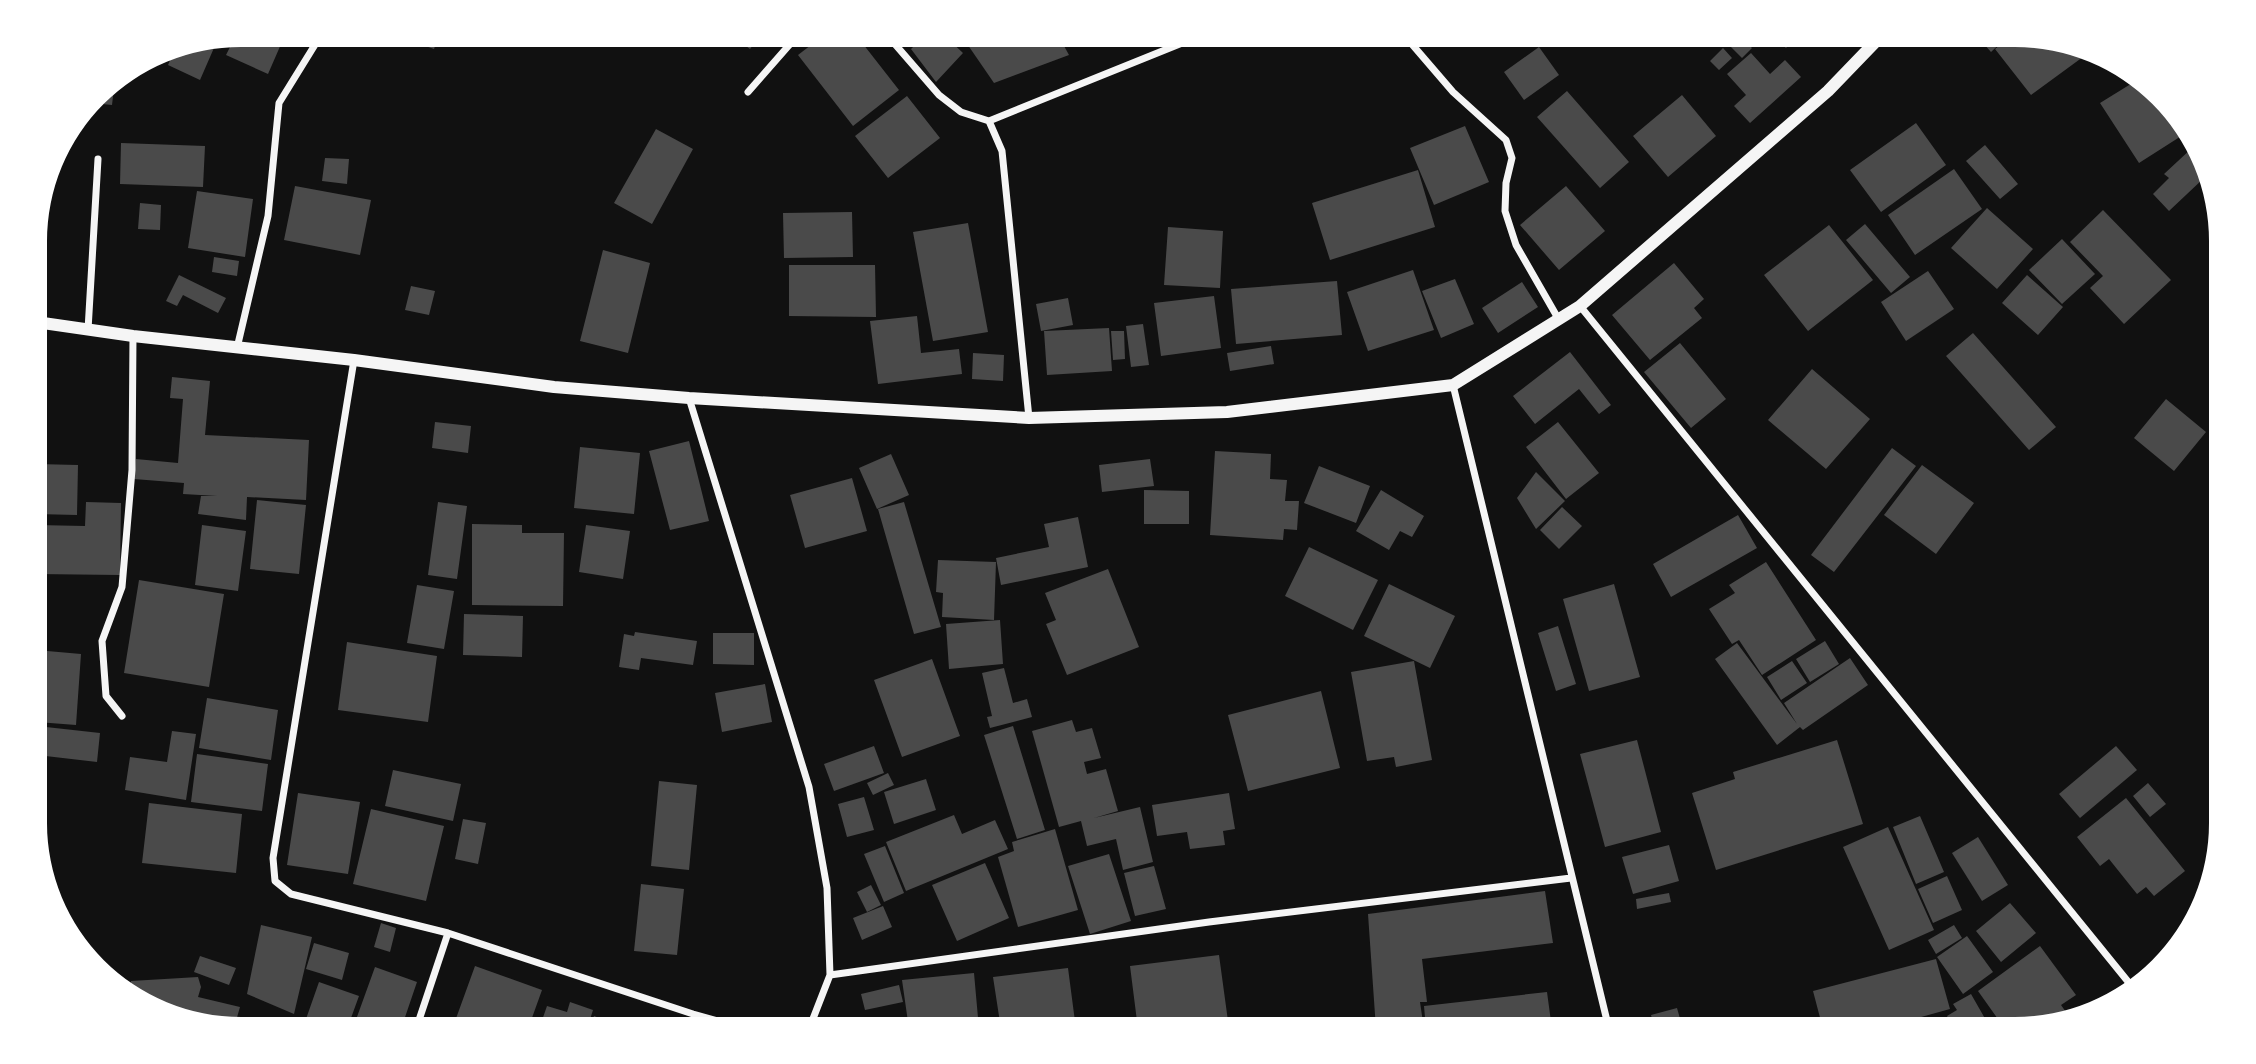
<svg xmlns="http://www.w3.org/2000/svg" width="2256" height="1064" font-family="'Public Sans',sans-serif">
<rect width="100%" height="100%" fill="#111"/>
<path fill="#4a4a4a" d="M241 35H285L268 74 226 55 232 43 223 39Z
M394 35H439L434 49Z
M624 35H645L638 45Z
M731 35H761L750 49Z
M824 35H856L899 90 853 126 798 55Z
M925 35H944L963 53 936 82 911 49Z
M961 35H1058L1069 55 994 83Z
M1534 35H1549L1541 43Z
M1674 35H1696L1685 46Z
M1710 35H1736L1721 47Z
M1739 35 1752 48 1742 58 1729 45Z
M1772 35H1798L1786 48Z
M1976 35H2009L1991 52Z
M2013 35 2083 49 2087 54 2031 95 1995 49Z
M215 40 217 41 200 80 168 65 174 51 171 49Z
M1539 47 1559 75 1524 100 1504 72Z
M1723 48 1732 58 1719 70 1710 61Z
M1751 53 1770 74 1785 60 1801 77 1750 123 1734 106 1746 95 1727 74Z
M115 80 112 105 92 103 105 86Z
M2134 82 2179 116 2186 133 2139 163 2100 103Z
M1567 91 1629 162 1600 188 1537 117Z
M1682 95 1716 136 1668 177 1633 136Z
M907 96 940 138 888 178 855 136Z
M1916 123 1946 165 1881 212 1850 170Z
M1465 126 1489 182 1434 205 1410 148Z
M656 129 693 149 652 224 614 203Z
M121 143 205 146 203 187 120 184Z
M1985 145 2018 184 2000 199 1966 161Z
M2192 148 2204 178 2169 211 2153 194 2169 178 2164 174Z
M325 158 349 159 347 184 322 181Z
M1954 169 1982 209 1915 255 1888 215Z
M1418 170 1435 227 1330 260 1312 203Z
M295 186 371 200 360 255 284 240Z
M1566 186 1605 231 1559 270 1520 225Z
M197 191 253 199 245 257 188 248Z
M140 203 161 205 160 230 138 229Z
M1987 208 2033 249 1997 289 1951 248Z
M2103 210 2171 280 2124 324 2090 288 2103 276 2070 242Z
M852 212 853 257 784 258 783 213Z
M968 223 988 332 933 341 913 232Z
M1865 224 1910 277 1891 293 1846 240Z
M1829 225 1873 280 1808 331 1764 275Z
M1168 227 1223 231 1220 288 1164 285Z
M2062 239 2095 274 2062 304 2029 270Z
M603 250 650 263 628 353 580 341Z
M214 257 239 261 237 276 212 272Z
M1674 263 1704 299 1694 308 1702 318 1650 360 1612 315Z
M789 265H875L876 317 789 316Z
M1413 270 1434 330 1368 351 1347 292Z
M1928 271 1954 309 1906 341 1881 302Z
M179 275 226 298 218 313 183 295 177 306 166 301Z
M2027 275 2063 307 2038 335 2002 303Z
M1455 279 1474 324 1441 338 1422 291Z
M1337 281 1342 335 1236 344 1231 289Z
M1522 282 1538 307 1498 333 1482 308Z
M411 286 435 291 429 315 405 310Z
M1214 296 1221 348 1161 356 1154 303Z
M1068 298 1073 325 1041 331 1036 304Z
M917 316 921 353 959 349 962 374 878 384 870 321Z
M1143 324 1149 365 1131 367 1126 326Z
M1109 328 1112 371 1047 375 1044 331Z
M1111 331H1124L1125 359 1113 360Z
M1973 333 2056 427 2029 450 1946 356Z
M1680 343 1726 399 1691 428 1644 372Z
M1271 346 1274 364 1230 371 1227 353Z
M1570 352 1611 405 1599 414 1579 389 1535 424 1513 396Z
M973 353 1004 355 1003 381 972 379Z
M1812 369 1870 419 1826 469 1768 420Z
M172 377 210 381 205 435 309 440 306 500 247 497 246 520 198 514 201 496H217L183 494 184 483 134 479 136 459 178 463 183 399 170 398Z
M2166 399 2206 432 2174 471 2134 438Z
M435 422 471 426 468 453 432 448Z
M1558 422 1599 473 1566 499 1526 447Z
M689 441 709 521 670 530 649 451Z
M580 447 640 453 634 514 574 508Z
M1892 448 1916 466 1834 572 1811 555Z
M1215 451 1271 454 1270 479 1287 480 1285 501H1299L1297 530 1284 529 1283 540 1210 535Z
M891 454 909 495 877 509 859 468Z
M1150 459 1154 486 1102 492 1099 465Z
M36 464 78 465 77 515 36 514Z
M1922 465 1974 503 1936 554 1884 515Z
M1319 466 1370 486 1356 523 1304 503Z
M1536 472 1565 501 1536 529 1517 498Z
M852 478 867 531 805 548 790 495Z
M1144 490 1189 491V524H1144Z
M1381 490 1424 516 1412 537 1400 531 1389 550 1356 531Z
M257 500 306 505 299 574 250 569Z
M86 502 121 503 120 575 36 574V525L85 526Z
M438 502 467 506 457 579 428 575Z
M904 502 941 627 914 634 878 509Z
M1562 507 1582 526 1559 549 1540 530Z
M1738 515 1757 548 1671 597 1653 564Z
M1078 517 1088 567 1001 585 996 558 1049 547 1044 524Z
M472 524 522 525V533H564L563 606 472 605Z
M202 525 246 531 238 591 195 585Z
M586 525 630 531 623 579 579 572Z
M1309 547 1378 580 1353 630 1285 596Z
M938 560 996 562 994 620 942 617 943 593 936 592Z
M1766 562 1816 640 1762 675 1739 640 1732 644 1709 609 1735 593 1729 585Z
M1108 569 1139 647 1067 675 1046 624 1056 620 1045 593Z
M139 580 224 594 209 687 124 673Z
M1389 584 1455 616 1430 668 1364 636Z
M1614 584 1640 677 1589 691 1563 599Z
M417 585 454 591 444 649 407 643Z
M464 614 523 616 522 657 463 655Z
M1000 620 1003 664 949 669 946 624Z
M1558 626 1576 684 1556 691 1538 633Z
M635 632 697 641 693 665 641 658 639 670 619 667 624 634 634 636Z
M713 633H754V665L713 664Z
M1825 641 1839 664 1810 682 1796 659Z
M347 642 437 656 428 722 338 710Z
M1737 643 1797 724 1784 703 1850 658 1868 685 1803 730 1800 727 1777 745 1715 659Z
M36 650 81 654 76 725 37 722Z
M932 659 960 736 902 757 874 680Z
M1414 661 1432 760 1396 767 1394 757 1367 761 1351 672Z
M1792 661 1807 683 1781 700 1767 677Z
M1004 668 1013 703 1027 699 1032 717 990 728 987 717 992 716 982 673Z
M765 684 772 722 722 732 715 693Z
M1321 691 1340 768 1248 791 1228 715Z
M207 698 278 710 271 760 199 748Z
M1072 720 1076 732 1092 728 1101 758 1084 762 1087 774 1106 769 1118 811 1094 818 1140 807 1153 862 1123 870 1116 839 1087 846 1081 821 1059 827 1032 731Z
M37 726 100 733 97 762 37 755Z
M1013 726 1045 830 1017 839 984 735Z
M172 731 196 734 186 800 125 790 130 757 167 762Z
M1637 740 1661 832 1605 847 1580 754Z
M1837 740 1863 824 1716 870 1692 793 1735 779 1733 772Z
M874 746 884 773 834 791 824 764Z
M2116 746 2137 770 2080 818 2059 794Z
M197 754 268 764 262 811 191 802Z
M393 770 461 784 453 821 385 806Z
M888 773 894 785 873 795 867 783Z
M926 779 936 810 894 824 884 792Z
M659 781 697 785 689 870 651 866Z
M2148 783 2166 804 2150 817 2133 796Z
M298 793 360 802 348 874 287 865Z
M1229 793 1235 829 1223 831 1225 845 1190 849 1187 832 1157 836 1152 805Z
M864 797 874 830 847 837 838 804Z
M2126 798 2185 871 2154 896 2146 887 2137 894 2109 859 2100 866 2077 837Z
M149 803 242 814 236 873 142 863Z
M371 809 444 826 426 901 353 884Z
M954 815 962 834 995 820 1008 849 906 891 886 842Z
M1920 816 1944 872 1916 884 1893 827Z
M463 819 486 823 478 864 455 859Z
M1888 827 1934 930 1889 950 1843 847Z
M1055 829 1078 910 1018 927 998 857 1014 851 1012 842Z
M1978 837 2008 885 1982 901 1952 853Z
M1669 845 1679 881 1633 894 1622 857Z
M885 846 904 893 884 902 864 854Z
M1109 854 1131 921 1090 934 1068 866Z
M985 863 1009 918 957 941 932 885Z
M1154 866 1166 909 1135 916 1124 873Z
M1947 876 1962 910 1933 923 1918 889Z
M641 884 684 889 677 955 634 951Z
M871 885 881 905 867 912 857 892Z
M1545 891 1553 943 1422 959 1427 1002H1420L1424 1029H1376L1368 914Z
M1669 893 1671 902 1637 909 1636 899Z
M2010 903 2036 933 2001 962 1976 931Z
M883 906 892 927 862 940 853 918Z
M381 923 396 928 390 952 374 947Z
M261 925 312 937 294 1014 247 994Z
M1954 925 1962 938 1936 954 1928 940Z
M1967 936 1993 972 1963 994 1937 957Z
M314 943 349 953 342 980 306 969Z
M2040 946 2076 995 2061 1005 2068 1015 2028 1029H2005L1978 991Z
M1219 955 1228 1021 1255 1017 1257 1029H1138L1130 966Z
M200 956 236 968 229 985 194 972Z
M1936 959 1950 1009 1878 1029H1823L1813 991Z
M475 966 542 990 528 1029H469L454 1024Z
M375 967 417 982 401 1029 353 1028Z
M1068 968 1076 1029H1001L993 977Z
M974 973 979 1029H909L902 980Z
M198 977 201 987 198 997 240 1007 234 1028 162 1013 131 990V981Z
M319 982 359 996 347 1029H335L306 1019Z
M899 985 903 1002 865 1010 861 994Z
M1547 992 1552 1029H1426L1424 1006Z
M1971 994 1991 1029H1954L1947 1016 1957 1010 1953 1004Z
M570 1002 593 1010 587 1029H539L547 1006 567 1012Z
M1677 1008 1683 1029H1655L1651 1015Z
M594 1016 629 1029H589Z
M259 1019 280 1029H255Z
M901 1021 903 1029H864V1027Z
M1807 1022 1810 1029H1788V1028Z"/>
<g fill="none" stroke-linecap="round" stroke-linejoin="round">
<path stroke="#f5f5f5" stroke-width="7" d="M887 35 939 95 961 112 989 121 1002 151 1029 418
M1404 35 1453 92 1506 140 1512 158 1506 183 1505 211 1516 245 1559 320
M748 92 798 35
M989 121 1202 35
M1580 306 2134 989
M88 330 98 159
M237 348 268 216 279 103 321 35
M354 360 273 858 275 881 291 894 448 933 693 1014 746 1029
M1453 385 1609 1029
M689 398 809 787 827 888 830 975 809 1029
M122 716 106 696 102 641 122 587 132 470 133 336
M830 975 1209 922 1571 878
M416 1029 448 933"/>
<path stroke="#f5f5f5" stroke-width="12" d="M36 322 133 336 354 360 554 387 689 398 1029 418 1227 412 1453 385 1580 306 1828 91 1882 35"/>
</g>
<path d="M0 0H2256V1064H0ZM241 47H2015A194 194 0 0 1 2209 241V823A194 194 0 0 1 2015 1017H241A194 194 0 0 1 47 823V241A194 194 0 0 1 241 47Z" fill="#fff" fill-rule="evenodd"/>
</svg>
